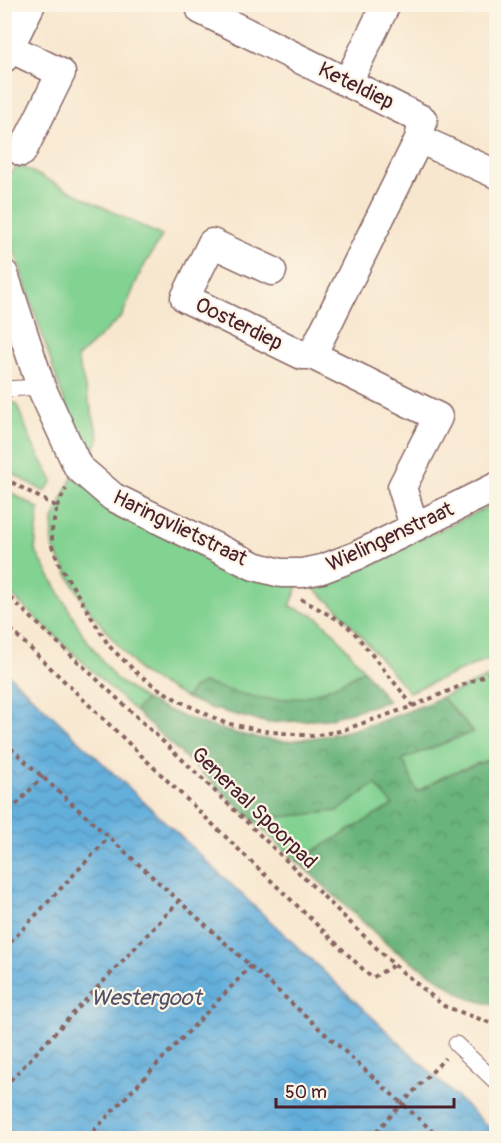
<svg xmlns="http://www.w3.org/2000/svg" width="501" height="1143" font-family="Pangolin,sans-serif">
<defs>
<pattern id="forest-crowns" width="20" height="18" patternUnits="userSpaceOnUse" patternTransform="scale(1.5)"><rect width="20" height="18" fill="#69b47c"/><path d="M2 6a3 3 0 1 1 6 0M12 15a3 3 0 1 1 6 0" fill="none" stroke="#589266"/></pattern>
<pattern id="water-waves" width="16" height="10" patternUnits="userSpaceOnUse" patternTransform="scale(1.5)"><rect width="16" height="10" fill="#63afdc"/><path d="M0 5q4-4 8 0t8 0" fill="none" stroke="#548eb3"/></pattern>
</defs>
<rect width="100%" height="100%" fill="#fcf5e5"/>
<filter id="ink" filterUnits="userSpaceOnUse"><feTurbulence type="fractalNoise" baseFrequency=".0167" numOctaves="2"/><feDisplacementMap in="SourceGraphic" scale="12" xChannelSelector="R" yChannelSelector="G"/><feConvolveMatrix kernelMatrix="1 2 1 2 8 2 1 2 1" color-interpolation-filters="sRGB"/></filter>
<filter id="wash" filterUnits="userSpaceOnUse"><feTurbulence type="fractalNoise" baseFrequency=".008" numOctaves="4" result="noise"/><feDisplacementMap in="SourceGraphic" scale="24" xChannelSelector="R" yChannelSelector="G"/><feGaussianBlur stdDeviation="1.35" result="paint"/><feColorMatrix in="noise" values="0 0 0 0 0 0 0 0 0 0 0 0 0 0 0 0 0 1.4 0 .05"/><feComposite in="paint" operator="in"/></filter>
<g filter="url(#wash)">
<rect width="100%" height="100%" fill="#f8e7cf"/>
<path fill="#82d292" stroke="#66785e" stroke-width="1.5" d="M20 166 162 236 141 271 122 316 77 358 99 438 91 456 71 422 5 223V176Z
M4 402 16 403 33 445 53 481 45 492 5 469Z
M72 477 298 586 290 606 317 617 334 633 364 670C332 689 300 704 262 698 242 695 222 688 203 683L193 688 186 698 141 673 86 606 52 546 53 520Z
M5 489 39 509 35 550 84 636 115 678 145 700 135 711 5 589Z
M496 503V656L409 692 337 608 312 587 328 583Z
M496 674V757L447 775 416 792 403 759 473 732 442 697Z
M375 784 394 805 297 861 253 820 338 811Z"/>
<path fill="url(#forest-crowns)" stroke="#5a6a54" stroke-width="1.5" d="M364 670 388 701 327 719 268 723 213 709 186 698 193 688 203 683C222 688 242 695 262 698 300 704 332 689 364 670Z
M442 697 473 732 403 759 417 792 447 775 496 757V1006L468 998 391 948 297 861 393 805 375 784 338 811 253 820 135 711 145 700C187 720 235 737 282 741 291 742 301 739 309 738 356 732 399 716 442 697Z"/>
<path fill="url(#water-waves)" stroke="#566784" stroke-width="1.5" d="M5 671 496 1134V1138H5Z"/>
</g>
<g filter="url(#ink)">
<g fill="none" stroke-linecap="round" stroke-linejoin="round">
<defs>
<path id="lane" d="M4 389 41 387
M456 1044 496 1082"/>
<path id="street" d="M203 4 201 10 423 120 419 139 496 174
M10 48 61 73 22 152
M4 58 31 4
M348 82 386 4
M272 271 212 243 185 298 302 355H312L438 417 402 487 414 526
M4 274 41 387 78 467 113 497 254 566 281 573H302L322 569 356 556 496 487
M312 355 419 139"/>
</defs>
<use href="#lane" stroke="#876564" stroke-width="17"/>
<use href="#street" stroke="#876564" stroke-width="31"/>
<path stroke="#876564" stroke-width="4" stroke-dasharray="4.5 4.5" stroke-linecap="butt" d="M4 478 57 507 52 530V546L59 564 109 646 137 673 156 687 179 701 225 723 264 731 312 736 340 731 413 706 496 671
M57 507 66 489
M4 592 188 765 394 965 444 1006 496 1025
M301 599 342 622 353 631 413 706
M4 623 372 978 394 965
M4 742 440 1138
M4 818 43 776
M4 949 109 837
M4 1087 179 901
M87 1138 251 966
M370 1138 445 1058"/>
<use href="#lane" stroke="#fff" stroke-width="15"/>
<use href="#street" stroke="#fff" stroke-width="28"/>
</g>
</g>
<g text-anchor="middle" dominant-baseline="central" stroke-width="4.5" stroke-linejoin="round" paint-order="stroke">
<g font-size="21" fill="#4a1f2b" stroke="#fcf5e5">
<text transform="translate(356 86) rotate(26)">Keteldiep</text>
<text transform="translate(239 324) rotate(26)">Oosterdiep</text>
<text transform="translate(180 528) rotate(26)">Haringvlietstraat</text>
<text transform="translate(390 537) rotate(-25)">Wielingenstraat</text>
<text transform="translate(254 808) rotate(44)">Generaal Spoorpad</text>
</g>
<g font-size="22" font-style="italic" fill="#535169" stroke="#fcf5e5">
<text x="146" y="998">Westergoot</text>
</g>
</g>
<rect width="501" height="1143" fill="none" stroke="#fcf5e5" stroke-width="24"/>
<path d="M276 1098v9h178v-9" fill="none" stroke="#4a1f2b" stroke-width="3"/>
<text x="285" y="1098" font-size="18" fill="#4a1f2b" stroke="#fcf5e5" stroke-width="4.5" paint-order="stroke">50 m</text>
</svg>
